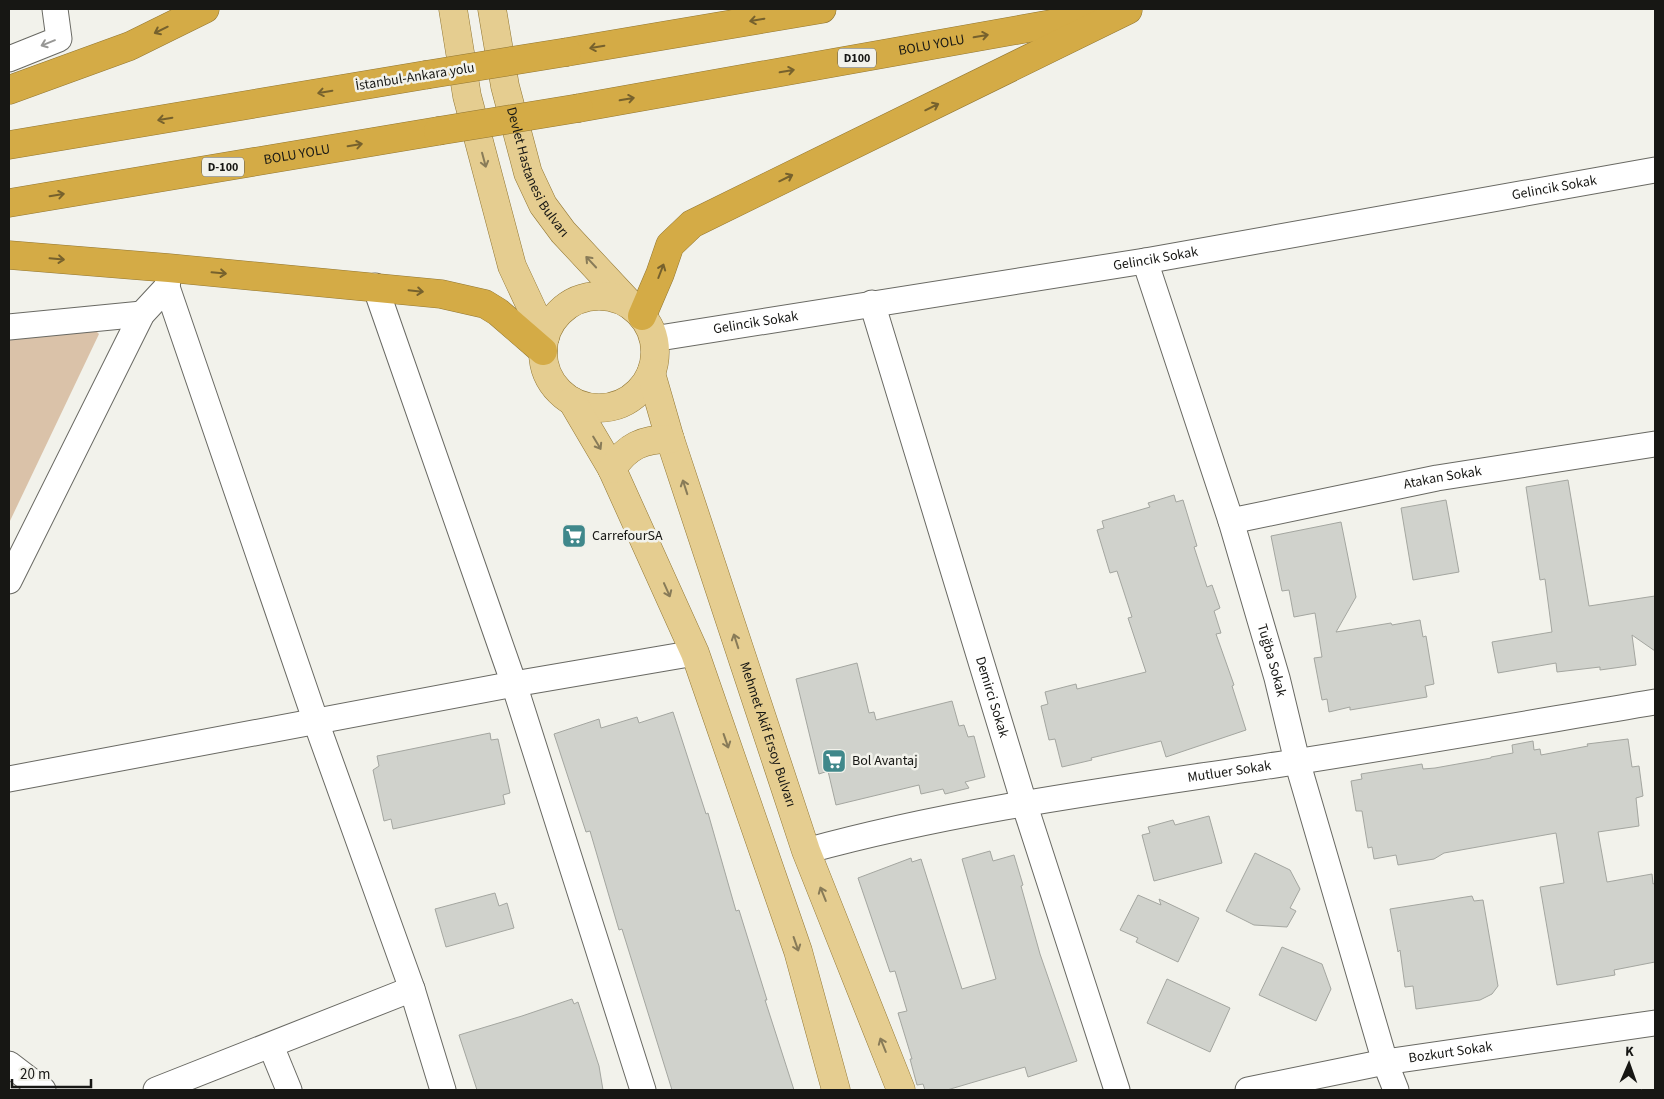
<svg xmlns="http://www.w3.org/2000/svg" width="1664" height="1099" font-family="'Source Sans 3',sans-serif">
<rect width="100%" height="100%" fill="#f2f2eb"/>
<path fill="#dac2a9" d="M92 327 99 334 9 523V340Z"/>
<path fill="#d0d2cc" stroke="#a4a6a0" d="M1568 480 1589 606 1655 596V651L1632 635 1636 665 1600 670V667L1557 672 1556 663 1498 673 1492 642 1552 632 1545 579 1540 580 1526 487Z
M1174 495 1176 502 1183 500 1197 546 1194 547 1207 587 1212 585 1220 608 1214 611 1221 633 1216 634 1234 685 1232 686 1246 730 1166 757 1161 741 1091 758 1092 760 1062 767 1055 739 1049 740 1041 706 1048 704 1045 692 1076 684 1077 689 1146 672 1128 618 1132 617 1117 571 1110 573 1097 530 1104 528 1102 521 1150 507 1148 503Z
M1446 500 1459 572 1413 580 1401 508Z
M1341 522 1356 597 1336 632 1391 623 1392 625 1420 620 1423 637 1426 636 1434 684 1425 686 1427 697 1350 710V707L1329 712 1327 699 1322 700 1314 658 1322 657 1315 613 1294 617 1289 590 1282 591 1271 536Z
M857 663 869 713 874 712 876 720 952 701 959 726 964 725 968 737 974 736 985 777 965 782 969 788 945 794 943 789 921 794 919 785 836 805 828 771 819 774 796 679Z
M673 712 706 814 708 813 736 911 739 910 767 1000H765L794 1090H672L622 929 619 930 590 831 586 832 554 734 599 719 601 728 637 717 639 723Z
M490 733 491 740 498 739 510 793 503 795 505 804 393 829 391 819 384 821 373 770 379 766 377 756Z
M1628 739 1632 767 1639 766 1643 796 1636 798 1639 826 1598 832 1607 882 1652 874 1653 884 1655 883V962L1614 970 1615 975 1557 985 1540 887 1564 883 1556 833 1444 853 1434 859 1398 865 1396 855 1374 859 1372 847 1368 848 1362 811H1356L1351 781 1362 779 1361 774 1422 764 1423 769 1435 768 1491 758V757L1513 753 1512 745 1533 741 1534 750 1540 749 1541 755 1588 746 1587 744Z
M1209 816 1222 863 1154 881 1142 835 1150 833 1148 827 1173 820 1175 825Z
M990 851 993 861 1014 855 1023 885 1021 886 1040 954 1077 1061 1028 1077 1025 1067 947 1090H925L923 1084 917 1085 910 1059H912L898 1013 907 1011 895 971 890 972 858 878 911 858 912 862 921 859 962 989 996 979 962 859Z
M1255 853 1290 870 1300 889 1290 908 1296 911 1287 927 1254 925 1226 911Z
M495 893 499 906 507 903 514 928 446 947 435 909Z
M1138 895 1161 905 1159 899 1199 918 1178 962 1136 942 1138 938 1120 930Z
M1472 896 1474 901 1483 900 1498 986 1492 994 1480 1000 1416 1009 1413 986 1405 987 1400 950 1398 952 1390 909Z
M1282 947 1322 964 1331 989 1316 1021 1259 995Z
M1167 979 1230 1008 1210 1052 1147 1023Z
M572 999 574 1004 578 1002 599 1066 603 1090H477L459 1035 522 1016Z"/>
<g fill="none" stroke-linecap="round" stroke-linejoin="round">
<defs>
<g id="street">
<path d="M9 59 59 39 55 9"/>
<path id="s1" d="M1145 261 1231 521 1277 678 1297 761 1385 1062 1396 1090"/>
<path d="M375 286 514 684 643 1090"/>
<path d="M167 287 316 722 412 989 443 1090"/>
<path id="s2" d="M872 303 1024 803 1117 1090"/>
<path d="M9 327 142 314"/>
<path id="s3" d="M653 339 1145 261 1655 170"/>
<path id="s4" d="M1231 521 1437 478 1655 444"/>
<path d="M9 581 142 314 167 287 169 272"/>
<path d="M9 779 514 684 695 653"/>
<path id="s5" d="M806 851C955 810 1109 790 1262 767 1393 747 1524 724 1655 702"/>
<path d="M271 1046 289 1090"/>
<path d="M9 1064 43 1090"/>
<path d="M156 1090 412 989"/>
<path id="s6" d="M1248 1090 1385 1062 1655 1023"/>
</g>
<g id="primary">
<path d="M453 9 467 96 512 266 545 337"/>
<path id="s7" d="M492 9 505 86 528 173 543 205 563 232 631 305"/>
<circle cx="599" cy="352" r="56"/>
<path id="s8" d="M651 373 670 439 806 851 901 1090"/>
<path d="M572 401 612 469 695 653 798 951 836 1090"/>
<path d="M612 469C627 446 643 439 670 439"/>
</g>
<g id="highway">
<path d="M567 52 822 9"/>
<path d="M9 90 130 46 205 9"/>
<path id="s9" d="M579 108 1096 16"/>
<path d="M9 145 425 75"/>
<path id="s10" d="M9 203 438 131"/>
<path d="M9 255 169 268 441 294 485 304 498 312 543 351"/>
<path d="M642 316 660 274 670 245 692 224 1128 10"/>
</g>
</defs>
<use href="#street" stroke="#696963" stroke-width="27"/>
<use href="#primary" stroke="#927734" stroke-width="29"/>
<use href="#highway" stroke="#927734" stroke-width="29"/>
<use href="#street" stroke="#fff" stroke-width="25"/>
<use href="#primary" stroke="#e5cd90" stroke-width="28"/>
<use href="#highway" stroke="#d4ab46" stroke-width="28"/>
<defs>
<path id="highway-bridge" d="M425 75 567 52
M438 131 579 108"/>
</defs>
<use href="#highway-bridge" stroke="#927734" stroke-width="29" stroke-linecap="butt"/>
<use href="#highway-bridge" stroke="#d4ab46" stroke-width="28"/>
</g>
<defs><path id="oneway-shaft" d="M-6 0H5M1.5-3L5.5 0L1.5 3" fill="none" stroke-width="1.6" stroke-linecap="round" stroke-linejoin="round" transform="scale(1.25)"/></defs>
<g stroke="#76612d">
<use href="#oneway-shaft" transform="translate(757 20) rotate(170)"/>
<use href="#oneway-shaft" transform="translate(161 30) rotate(154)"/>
<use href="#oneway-shaft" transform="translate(981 36) rotate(-10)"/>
<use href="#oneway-shaft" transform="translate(597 47) rotate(170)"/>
<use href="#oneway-shaft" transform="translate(787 71) rotate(-10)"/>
<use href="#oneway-shaft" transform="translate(325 92) rotate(170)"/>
<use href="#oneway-shaft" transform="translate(627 99) rotate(-10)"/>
<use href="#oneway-shaft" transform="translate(932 107) rotate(-26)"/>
<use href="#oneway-shaft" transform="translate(165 119) rotate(170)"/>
<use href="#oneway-shaft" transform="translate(355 145) rotate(-9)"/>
<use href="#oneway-shaft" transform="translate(786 178) rotate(-26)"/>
<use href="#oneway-shaft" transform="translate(57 195) rotate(-9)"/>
<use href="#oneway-shaft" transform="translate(57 259) rotate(5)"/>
<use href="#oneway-shaft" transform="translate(661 271) rotate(-69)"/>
<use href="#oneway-shaft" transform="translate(219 273) rotate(5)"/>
<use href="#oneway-shaft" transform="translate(416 291) rotate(6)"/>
</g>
<use stroke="#979795" href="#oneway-shaft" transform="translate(48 43) rotate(158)"/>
<g stroke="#887b58">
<use href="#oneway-shaft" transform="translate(484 160) rotate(75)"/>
<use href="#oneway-shaft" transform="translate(591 262) rotate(-133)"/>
<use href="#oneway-shaft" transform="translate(597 443) rotate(59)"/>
<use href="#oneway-shaft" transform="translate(685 487) rotate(-108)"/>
<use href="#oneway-shaft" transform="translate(667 590) rotate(66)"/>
<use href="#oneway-shaft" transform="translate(736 641) rotate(-108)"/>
<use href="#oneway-shaft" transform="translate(726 741) rotate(71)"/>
<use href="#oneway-shaft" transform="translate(823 894) rotate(-112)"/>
<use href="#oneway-shaft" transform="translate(796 944) rotate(71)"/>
<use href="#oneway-shaft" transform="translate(883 1045) rotate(-112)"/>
</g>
<defs>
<symbol id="supermarket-square" viewBox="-11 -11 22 22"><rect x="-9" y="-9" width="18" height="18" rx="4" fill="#40888b" stroke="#f2f2eb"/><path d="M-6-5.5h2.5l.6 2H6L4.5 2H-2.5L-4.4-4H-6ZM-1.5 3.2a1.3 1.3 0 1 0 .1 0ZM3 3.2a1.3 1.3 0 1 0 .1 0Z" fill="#fff"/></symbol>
</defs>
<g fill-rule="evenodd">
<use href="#supermarket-square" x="560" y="522" width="28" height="28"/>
<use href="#supermarket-square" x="820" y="747" width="28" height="28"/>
</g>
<g text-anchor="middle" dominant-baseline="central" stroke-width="5" stroke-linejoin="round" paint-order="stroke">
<g fill="#f2f2eb" stroke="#595954" stroke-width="1">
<rect x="838" y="48.5" width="38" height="19" rx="4"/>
<rect x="202" y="157.5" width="42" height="19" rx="4"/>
</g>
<g font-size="12" font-weight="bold" fill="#171714">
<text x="857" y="58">D100</text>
<text x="223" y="167">D-100</text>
</g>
<g font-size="14" fill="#171714" stroke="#f2f2eb">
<text stroke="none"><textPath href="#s9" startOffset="358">BOLU YOLU</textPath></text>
<text transform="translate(415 77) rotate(-9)">İstanbul-Ankara yolu</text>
<text stroke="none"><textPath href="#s10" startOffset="292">BOLU YOLU</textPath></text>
<text stroke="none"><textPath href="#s7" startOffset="171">Devlet Hastanesi Bulvarı</textPath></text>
<text stroke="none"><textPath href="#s3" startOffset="914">Gelincik Sokak</textPath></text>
<text stroke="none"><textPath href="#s3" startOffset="509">Gelincik Sokak</textPath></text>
<text stroke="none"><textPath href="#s3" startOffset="104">Gelincik Sokak</textPath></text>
<text stroke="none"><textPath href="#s4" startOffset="216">Atakan Sokak</textPath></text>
<text stroke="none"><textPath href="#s1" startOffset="419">Tuğba Sokak</textPath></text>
<text stroke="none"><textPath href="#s2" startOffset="412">Demirci Sokak</textPath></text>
<text stroke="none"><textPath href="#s8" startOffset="380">Mehmet Akif Ersoy Bulvarı</textPath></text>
<text stroke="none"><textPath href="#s5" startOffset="431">Mutluer Sokak</textPath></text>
<text stroke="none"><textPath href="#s6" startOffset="206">Bozkurt Sokak</textPath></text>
</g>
<g font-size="14" fill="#171714" stroke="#f2f2eb" text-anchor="start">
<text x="592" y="536">CarrefourSA</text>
<text x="852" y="761">Bol Avantaj</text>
</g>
</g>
<rect width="1664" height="1099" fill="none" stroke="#171714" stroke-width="20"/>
<g transform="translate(1629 1064) rotate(2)" stroke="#f2f2eb" stroke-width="4" paint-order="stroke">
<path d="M0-4L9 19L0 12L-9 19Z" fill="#171714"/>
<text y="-8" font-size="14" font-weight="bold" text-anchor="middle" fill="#171714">K</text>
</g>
<path d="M12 1079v8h79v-8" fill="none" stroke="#171714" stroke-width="2.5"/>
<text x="20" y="1079" font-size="15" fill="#171714" stroke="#f2f2eb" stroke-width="4" paint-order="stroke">20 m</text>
</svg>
